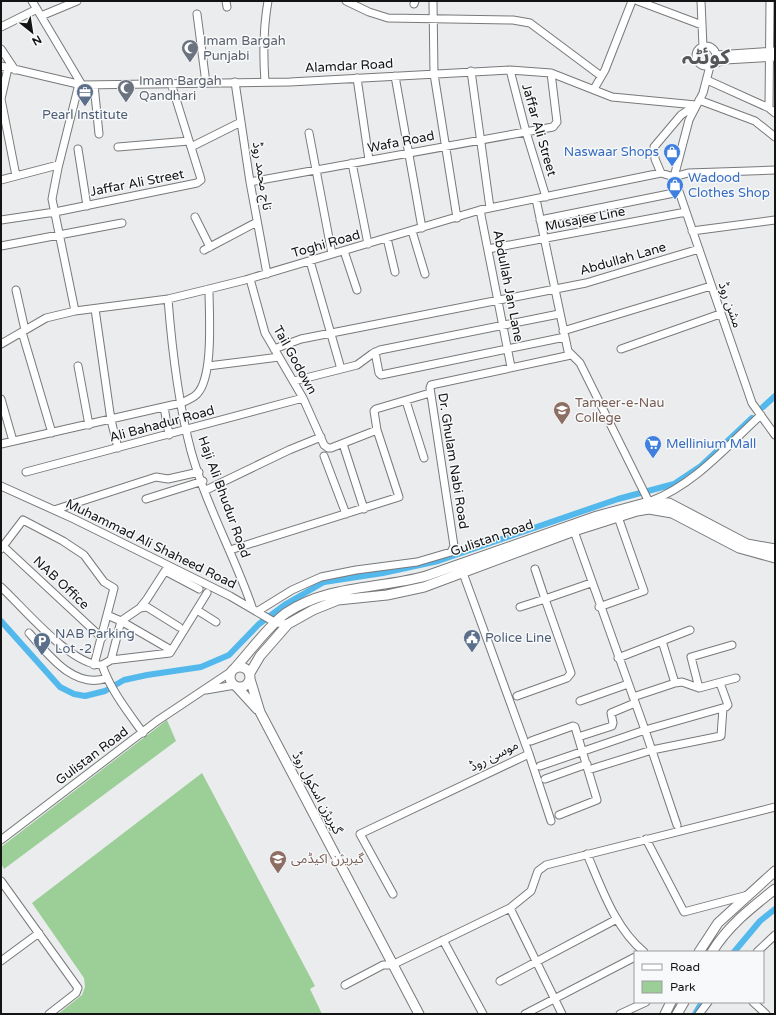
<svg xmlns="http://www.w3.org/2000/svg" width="776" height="1015" font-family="'Varela Round','Noto Sans Arabic',sans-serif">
<rect width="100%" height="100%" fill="#ebeced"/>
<path fill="#9cce98" d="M167 720 176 741 4 869 1 863V847Z
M202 773 315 986 310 989 322 1014H58L82 995 85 987 84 978 32 903Z"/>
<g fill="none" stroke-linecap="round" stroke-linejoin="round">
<path stroke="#53b9ec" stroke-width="6" d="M763 407 775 396
M1 621 60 687 74 694 85 696 105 691 124 680 147 675 201 667 229 655 259 624 286 604 324 582 383 573 438 561 618 499 674 484 701 466 752 418
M734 952 760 921 775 909
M695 1014 702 1002"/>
<defs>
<path id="minor" d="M32 1 82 85
M226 1 227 7
M346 1 369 12 388 18 513 20 530 23 601 76
M433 1 434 74 457 218
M638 1 702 25
M701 1 703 47
M414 4 415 1
M197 14 206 83
M41 16 77 1
M1 27 37 9
M696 56a10 10 0 1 1 20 0a10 10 0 1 1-20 0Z
M1 49 15 70
M716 55 775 51
M713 64 725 60 775 57
M1 66 82 85 290 82 510 70 551 73 612 97 696 105
M8 68 1 99 16 176
M510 70 526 132 546 197
M471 71 490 208
M395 76 422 228
M357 78 369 160
M707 80 769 108 775 113
M235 82 250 182 267 274
M265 82C263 54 263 29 268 1
M94 85 99 134
M594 89 605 70 632 1
M699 100 755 121 775 137
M769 108 770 1
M309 133 332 254
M118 147 189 141
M191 147 241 122
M78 149 87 206
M352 163 368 244
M661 173 655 159 654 147 681 115 696 105
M674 177 752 403 775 435
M674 177 689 120 703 93 710 66
M1 180 58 165
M250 182 553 127 557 122 551 73
M536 199 568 351 580 363 649 502V506
M480 210 511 367
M195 217 210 247
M1 220 55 212 197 183 201 180 200 176 171 83
M540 220 679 192
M412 231 425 274
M692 231 775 220
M387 238 395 272
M1 246 122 223
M488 249 686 212
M204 250 257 222
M344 251 357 290
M310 261 341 369
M250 279 265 333 303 398 324 445 328 448H331L377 430
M16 290 25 330
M168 299C172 350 178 402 191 451 206 505 234 555 252 607
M95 309 111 420 118 448
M75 311 52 199 58 168 79 84
M563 331 711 286
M22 332 52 433
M1 344 46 318 75 311 168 299 209 289 245 280 480 210 661 173 674 177 688 173 775 170
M274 349 301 339 586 283 699 249
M621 349 720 314
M375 352 379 373 381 375 565 337
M78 366 89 425
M208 366 279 357
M294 381 357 365 372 354 380 350 559 314
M1 399 13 441
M406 401 424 458
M164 407 169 435
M1 444 181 403C186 401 193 398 197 394 214 376 209 314 209 289
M343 444 364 509
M324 456 346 514
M26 472 303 398
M1 486 74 519 230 596 276 623 288 624
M206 490 289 450 321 437
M146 499 203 481
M651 501C695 484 726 447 761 415
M54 510 156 477 168 479 199 472
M574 531 645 730 677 825
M3 546 102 638
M1 549 23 520 63 541 84 555 104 582 114 588 94 665
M230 550 399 497 377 430 374 411 376 409 430 393
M1 587C24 608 71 666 102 665 111 691 128 712 143 733
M520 607 545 599 535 569
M599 607 644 591 618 517
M140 608 147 599 165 571 199 589
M197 610 216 622
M258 611 292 590 321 577 356 570 417 562 451 552 454 546 430 388 431 385 571 355
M107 615 121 621 140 608 147 607 179 627
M29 633C48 654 74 690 107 678
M662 641 675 683
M618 658 690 630
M111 660 121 621 171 650
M102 665 111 660 170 653 207 593
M699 688 691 657 732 645
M206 690 235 685
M517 696 567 678 571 673 545 599 591 583
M633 697 675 683 682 682 699 688 736 678
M580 701 628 684
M578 737 612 726 613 723 611 713 635 703
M531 741 573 726 575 727 597 800 559 815
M529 754 551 821
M540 766 645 730 726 707 728 705 720 683
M588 770 652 750 721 736 723 708
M545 779 587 764
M646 839 684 912 748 895
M1 840 157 721 232 671
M587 854C602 889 615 928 644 952
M1 881 78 988 76 993 49 1014
M393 894 360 834 529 754 463 573
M510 908 562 1014
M443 940 483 1014
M757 952 775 935
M1 961 39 933
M500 981 617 919
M345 985 383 965H392L510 908 531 891 538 871 546 865 775 807
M753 1002 766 1014
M525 1014 635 957
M620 1014 646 1002
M699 1014 708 1002"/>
<path id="major" d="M230 677a10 10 0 1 1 20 0a10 10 0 1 1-20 0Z
M234 669C248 654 270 624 286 613 327 585 379 589 426 576L597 516 649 502 669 503 747 544 775 549
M250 673 260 656 288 624 313 610 338 600 387 595 424 587 574 531 637 511 649 509 672 513 739 548 775 558
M250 679 260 712 419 1014
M236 686 257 709
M699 952 718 923 775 871
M712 952C728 926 751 908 775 889
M665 1014 671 1002
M677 1014 684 1002"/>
</defs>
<use href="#minor" stroke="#78797b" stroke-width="9"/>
<use href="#major" stroke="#78797b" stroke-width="11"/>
<use href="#minor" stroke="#fff" stroke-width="7"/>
<use href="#major" stroke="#fff" stroke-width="9"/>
</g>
<defs>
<symbol id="mosque-pin" viewBox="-11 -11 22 30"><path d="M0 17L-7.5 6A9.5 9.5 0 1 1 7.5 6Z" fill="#6b7280" stroke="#f8f9fa"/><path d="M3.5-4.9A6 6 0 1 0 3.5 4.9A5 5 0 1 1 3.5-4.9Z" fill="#fff"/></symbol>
<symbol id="office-pin" viewBox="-11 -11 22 30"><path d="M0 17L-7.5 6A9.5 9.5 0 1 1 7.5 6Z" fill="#5c6f8a" stroke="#f8f9fa"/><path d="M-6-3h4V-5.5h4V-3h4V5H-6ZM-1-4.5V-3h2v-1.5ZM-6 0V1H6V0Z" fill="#fff"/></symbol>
<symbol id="shop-pin" viewBox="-11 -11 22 30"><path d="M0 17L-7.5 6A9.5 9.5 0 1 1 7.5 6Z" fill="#3f7fe0" stroke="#f8f9fa"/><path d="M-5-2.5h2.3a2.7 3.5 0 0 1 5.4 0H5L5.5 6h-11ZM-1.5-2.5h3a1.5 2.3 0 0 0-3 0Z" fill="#fff"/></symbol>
<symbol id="university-pin" viewBox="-11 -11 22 30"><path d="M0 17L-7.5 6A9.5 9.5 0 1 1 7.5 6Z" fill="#8d6e63" stroke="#f8f9fa"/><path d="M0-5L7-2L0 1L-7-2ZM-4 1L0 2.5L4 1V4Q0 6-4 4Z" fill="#fff"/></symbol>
<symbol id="supermarket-pin" viewBox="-11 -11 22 30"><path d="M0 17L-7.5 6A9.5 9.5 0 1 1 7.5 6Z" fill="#3f7fe0" stroke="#f8f9fa"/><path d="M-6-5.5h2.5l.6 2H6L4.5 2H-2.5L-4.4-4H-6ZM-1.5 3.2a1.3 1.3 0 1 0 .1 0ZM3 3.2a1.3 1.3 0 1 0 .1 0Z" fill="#fff"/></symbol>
<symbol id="civic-pin" viewBox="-11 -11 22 30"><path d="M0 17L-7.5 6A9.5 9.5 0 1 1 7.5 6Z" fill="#5c6f8a" stroke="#f8f9fa"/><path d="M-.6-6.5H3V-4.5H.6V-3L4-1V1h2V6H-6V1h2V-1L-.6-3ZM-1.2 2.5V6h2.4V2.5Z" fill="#fff"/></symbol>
<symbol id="parking-pin" viewBox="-11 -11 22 30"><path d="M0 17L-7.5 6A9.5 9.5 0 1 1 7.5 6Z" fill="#5c6f8a" stroke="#f8f9fa"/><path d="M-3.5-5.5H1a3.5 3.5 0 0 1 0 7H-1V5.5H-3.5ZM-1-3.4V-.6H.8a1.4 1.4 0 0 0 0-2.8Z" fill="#fff"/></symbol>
<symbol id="school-pin" viewBox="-11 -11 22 30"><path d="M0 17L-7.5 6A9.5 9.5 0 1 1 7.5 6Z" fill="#8d6e63" stroke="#f8f9fa"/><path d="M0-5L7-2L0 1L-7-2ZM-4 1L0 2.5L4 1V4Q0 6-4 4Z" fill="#fff"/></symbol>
</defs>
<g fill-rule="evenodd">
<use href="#mosque-pin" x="180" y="38" width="20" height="27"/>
<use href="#mosque-pin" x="116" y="78" width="20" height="27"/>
<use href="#office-pin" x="75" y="82" width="20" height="27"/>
<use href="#shop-pin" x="662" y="142" width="20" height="27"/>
<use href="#shop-pin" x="665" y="175" width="20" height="27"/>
<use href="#university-pin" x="552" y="400" width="20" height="27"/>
<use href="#supermarket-pin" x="643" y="434" width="20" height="27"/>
<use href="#civic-pin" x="462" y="628" width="20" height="27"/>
<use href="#parking-pin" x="32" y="631" width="20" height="27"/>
<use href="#school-pin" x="268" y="849" width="20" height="27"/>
</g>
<g text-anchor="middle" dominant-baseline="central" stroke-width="3" stroke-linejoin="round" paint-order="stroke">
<g font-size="13" fill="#5b616d" stroke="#f8f9fa" text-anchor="start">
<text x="203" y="41">Imam Bargah<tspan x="203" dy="15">Punjabi</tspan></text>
<text x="139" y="81">Imam Bargah<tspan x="139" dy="15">Qandhari</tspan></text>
</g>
<g font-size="13" fill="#131414" stroke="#f8f9fa">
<text transform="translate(349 66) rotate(-3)">Alamdar Road</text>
<text transform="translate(539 130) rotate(74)">Jaffar Ali Street</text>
<text transform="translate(401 142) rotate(-11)">Wafa Road</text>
<text transform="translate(262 176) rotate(81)">تاج محمد روڈ</text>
<text transform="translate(137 183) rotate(-11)">Jaffar Ali Street</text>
<text transform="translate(585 219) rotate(-11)">Musajee Line</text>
<text transform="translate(326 244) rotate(-16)">Toghi Road</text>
<text transform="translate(623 259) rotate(-16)">Abdullah Lane</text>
<text transform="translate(508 286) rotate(79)">Abdullah Jan Lane</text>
<text transform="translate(730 305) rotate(71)">مشن روڈ</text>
<text transform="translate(295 360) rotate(61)">Tail Godown</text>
<text transform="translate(162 424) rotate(-15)">Ali Bahadur Road</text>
<text transform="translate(453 461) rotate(81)">Dr. Ghulam Nabi Road</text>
<text transform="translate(224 497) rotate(70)">Haji Ali Bhudur Road</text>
<text transform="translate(492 538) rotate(-19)">Gulistan Road</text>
<text transform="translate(151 544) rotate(26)">Muhammad Ali Shaheed Road</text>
<text transform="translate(61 583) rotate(43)">NAB Office</text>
<text transform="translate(92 756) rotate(-37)">Gulistan Road</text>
<text transform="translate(494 756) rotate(-27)">موسیٰ روڈ</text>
<text transform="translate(317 793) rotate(62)">گیریژن اسکول روڈ</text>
</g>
<g font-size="13" fill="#4e5e75" stroke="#f8f9fa" text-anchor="start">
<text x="85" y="115" text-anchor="middle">Pearl Institute</text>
<text x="55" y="634">NAB Parking<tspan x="55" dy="15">Lot -2</tspan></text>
<text x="485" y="638">Police Line</text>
</g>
<g font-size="13" fill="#366cbe" stroke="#f8f9fa" text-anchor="start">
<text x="659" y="152" text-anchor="end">Naswaar Shops</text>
<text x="688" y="178">Wadood<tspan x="688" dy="15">Clothes Shop</tspan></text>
<text x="666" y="444">Mellinium Mall</text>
</g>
<g font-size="13" fill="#785e54" stroke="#f8f9fa" text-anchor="start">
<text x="575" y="403">Tameer-e-Nau<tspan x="575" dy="15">College</tspan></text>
<text x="291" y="859">گیریژن اکیڈمی</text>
</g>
<g font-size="21" font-weight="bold" fill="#555657" stroke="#f8f9fa">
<text x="706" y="57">کوئٹہ</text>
</g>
</g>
<rect width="776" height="1015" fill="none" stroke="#131414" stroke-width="4"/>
<rect x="634" y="951" width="130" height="52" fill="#f8f9fa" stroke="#9c9d9e"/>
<rect x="642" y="964" width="20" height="6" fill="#ffffff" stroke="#9c9d9e"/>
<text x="670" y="971" font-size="12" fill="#131414">Road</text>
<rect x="642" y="981" width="20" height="12" fill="#9cce98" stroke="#9c9d9e"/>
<text x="670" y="991" font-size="12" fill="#131414">Park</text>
<g transform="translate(32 32) rotate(150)" stroke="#f8f9fa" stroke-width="3" paint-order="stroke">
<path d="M0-3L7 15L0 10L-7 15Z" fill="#131414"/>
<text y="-6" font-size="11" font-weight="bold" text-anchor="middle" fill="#131414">N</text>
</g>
</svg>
